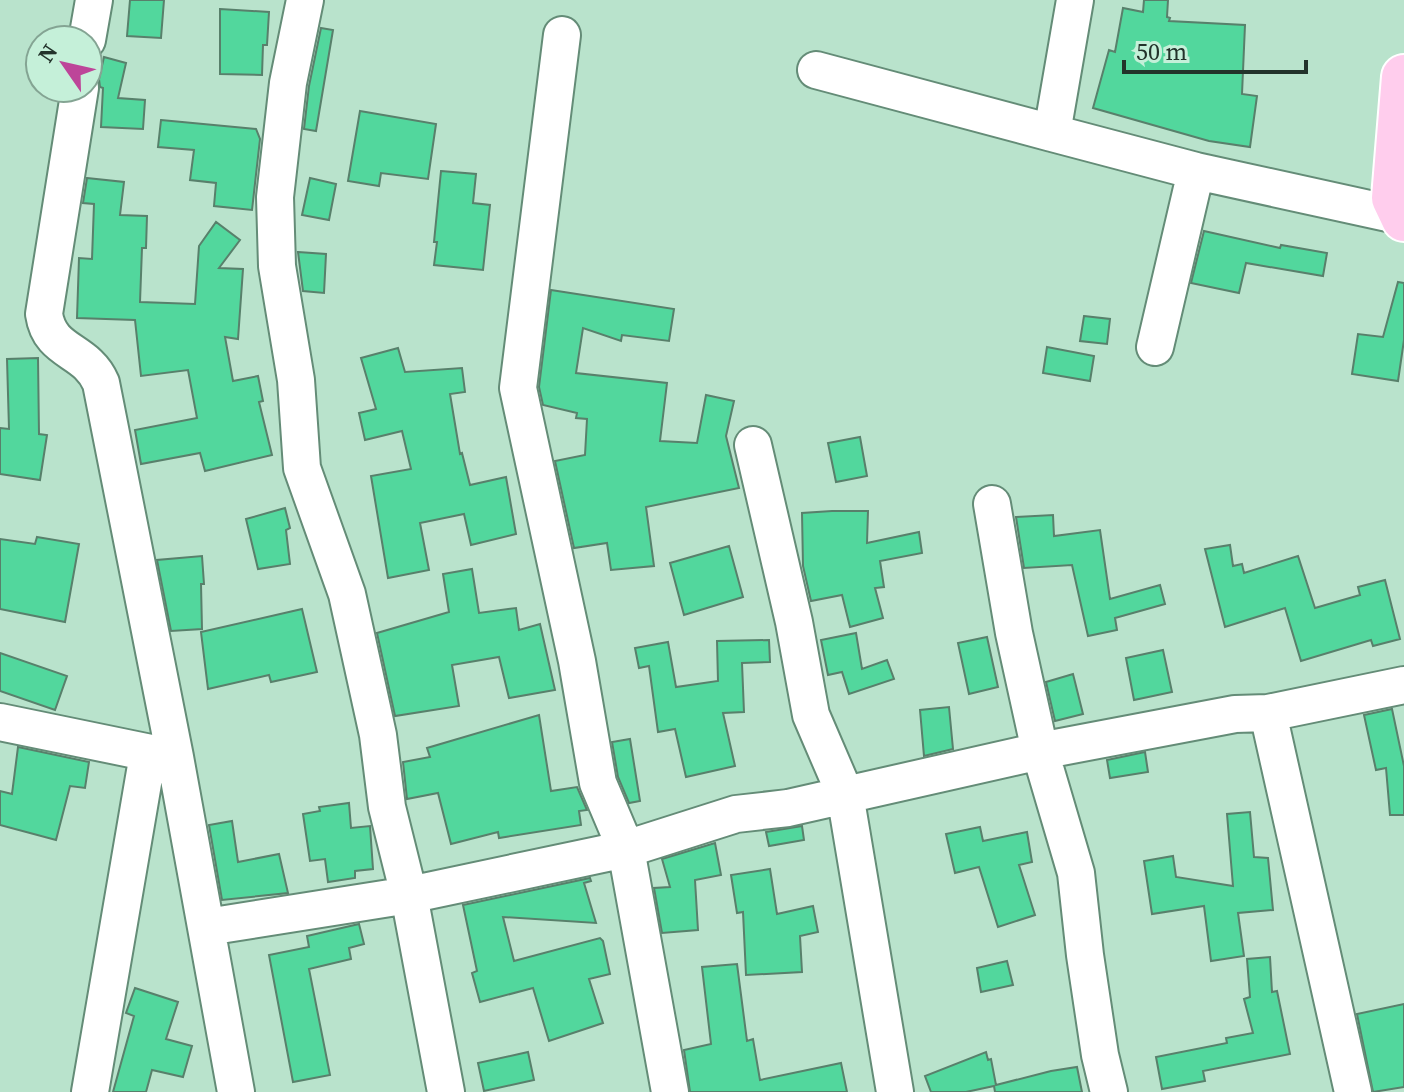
<svg xmlns="http://www.w3.org/2000/svg" width="1404" height="1092" font-family="'Source Serif 4',serif">
<rect width="100%" height="100%" fill="#b9e3cc"/>
<path fill="#52d79d" stroke="#58806b" stroke-width="2" d="M130 0H164L161 38 127 36Z
M1144 0H1168L1167 17 1170 18 1169 21 1245 25 1242 94 1257 96 1250 147 1209 141 1093 108 1109 50 1115 52 1123 8 1143 12Z
M220 9 269 12 267 45H263L262 75 220 74Z
M321 28 333 30 316 131 304 129 309 86Z
M104 57 126 63 118 98 145 100 143 129 101 127 103 88 100 87 99 79Z
M360 111 436 124 428 179 381 173 379 186 348 181Z
M161 120 256 129 260 139 252 210 214 206 216 183 190 180 194 150 158 147Z
M441 171 476 174 473 203 490 205 483 270 434 265 437 242H434Z
M87 178 124 182 120 215 147 216 146 248H142L140 302 195 304 199 246 216 222 240 240 219 268 243 269 238 339 225 337 233 381 258 376 263 401 259 402 272 455 205 471 200 453 141 464 135 430 197 418 188 370 141 376 135 320 77 318 79 258 92 259 94 204 83 203Z
M310 178 336 184 329 220 302 215Z
M1204 231 1280 248 1281 245 1327 253 1323 276 1246 263 1239 293 1191 283Z
M298 252 326 254 324 293 303 291Z
M1398 282 1404 283V340L1398 381 1352 374 1358 334 1383 337Z
M551 290 674 309 669 341 622 335 621 341 583 328 576 373 667 383 660 441 697 443 706 395 734 401 726 436 739 488 646 507 654 566 611 570 607 543 574 548 555 461 585 455 587 419 576 418 577 413 543 405 539 387Z
M1084 316 1110 319 1107 344 1080 341Z
M1047 347 1094 356 1090 381 1043 373Z
M398 348 405 372 462 368 465 392 450 394 460 454 462 453 470 485 506 477 516 534 471 545 464 514 420 523 429 570 388 578 371 476 411 469 402 431 365 440 359 413 376 409 361 358Z
M38 358 39 434 47 435 40 480 0 474V428L9 429 7 359Z
M860 437 867 476 836 482 828 443Z
M285 508 290 528 286 530 290 564 258 569 246 519Z
M832 511H868L867 543 919 532 922 553 880 561 884 587 875 588 883 618 850 627 842 595 811 601 803 566 802 513Z
M1053 515 1054 536 1100 530 1110 599 1160 585 1165 604 1115 618 1117 630 1088 636 1072 565 1024 568 1016 517Z
M37 537 79 544 65 622 0 609V539L35 544Z
M1230 545 1233 566 1242 564 1244 573 1298 556 1315 608 1360 595 1358 587 1385 580 1400 639 1373 646 1371 640 1301 661 1285 608 1225 627 1205 549Z
M729 546 743 597 684 615 670 563Z
M202 556 204 584H201L202 629 171 631 157 560Z
M472 569 479 613 516 608 519 630 540 624 555 690 509 698 499 657 452 665 459 706 395 716 377 633 449 612 443 574Z
M302 609 317 672 271 682 269 675 208 689 201 632Z
M856 633 862 669 887 660 894 679 849 694 842 672 828 675 821 640Z
M987 637 998 687 969 694 958 643Z
M769 640 770 662 742 663 744 712 723 713 735 766 686 777 675 729 658 732 649 666 639 668 635 648 668 642 676 687 718 681 717 641Z
M1163 650 1172 692 1134 700 1126 658Z
M0 653 67 676 55 710 0 691Z
M1073 674 1083 714 1055 721 1046 682Z
M949 707 953 749 924 756 920 710Z
M1392 709 1404 766V815H1390L1386 768 1376 770 1364 715Z
M539 715 551 791 577 787 587 810 579 811 581 825 499 838 498 832 451 844 438 793 407 799 403 762 430 757 427 748Z
M630 739 640 801 629 803 618 777 612 742Z
M18 747 89 762 85 788 70 786 56 840 0 825V791L12 794Z
M1145 752 1148 772 1110 778 1107 760Z
M349 803 351 828 370 826 373 869 355 871V878L328 882 325 859 310 861 303 814 320 811 319 807Z
M1250 812 1254 857 1268 858 1273 910 1238 913 1244 956 1211 961 1204 906 1152 914 1144 861 1173 856 1176 877 1233 886 1227 814Z
M232 821 238 862 279 854 288 893 222 900 209 825Z
M802 826 804 840 769 846 766 832Z
M980 827 983 841 1027 832 1032 862 1019 865 1035 915 998 927 979 867 955 873 946 834Z
M715 843 721 875 695 880 698 930 662 933 654 888 670 887 662 859Z
M770 869 777 914 813 906 818 932 800 936 802 972 746 975 743 912 737 913 731 875Z
M590 878 591 881 584 883 596 923 503 917 514 961 600 938 603 941 610 974 589 979 603 1023 549 1041 533 988 480 1002 472 973 477 971 463 905Z
M359 924 364 944 349 948 351 959 309 969 330 1075 293 1082 269 955 309 947 307 936Z
M1270 957 1272 992 1277 991 1290 1054 1203 1071 1205 1081 1162 1089 1156 1057 1227 1043 1226 1038 1253 1033 1244 999 1250 997 1247 959Z
M1007 961 1013 985 981 992 977 968Z
M737 964 747 1041 753 1039 760 1080 841 1063 847 1092H690L684 1050 711 1044 702 967Z
M135 988 178 1002 166 1039 192 1046 183 1077 152 1070 146 1092H113L134 1016 126 1013Z
M1404 1004V1087L1373 1092 1357 1014Z
M528 1052 534 1080 484 1091 478 1063Z
M986 1052 988 1060 991 1059 996 1085 1051 1071 1077 1067 1082 1092H995L994 1086 966 1092H931L925 1076Z"/>
<g fill="none" stroke-linecap="round" stroke-linejoin="round">
<defs>
<path id="minor" d="M305 0 288 83 275 197 277 266 296 380 302 468 347 594 378 735 387 807 409 895 446 1092
M1075 0 1052 133 1196 171 1401 216
M562 35 518 388 577 661 598 783 626 849 670 1092
M87 40 94 0
M816 70 1052 133
M80 88 44 314C50 354 86 348 101 383L175 757 236 1092
M1155 347 1196 171
M753 445 794 622 811 715 845 794 895 1092
M992 504 1014 633 1040 751 1076 873 1085 955 1100 1055 1109 1092
M1268 713 1353 1092
M0 722 170 757
M207 927 409 895 626 849 736 814 788 808 1040 751 1235 714 1268 713 1404 685
M90 1092 148 754"/>
<path id="major" d="M1404 77 1394 198 1404 219"/>
</defs>
<use href="#minor" stroke="#648c77" stroke-width="40"/>
<use href="#major" stroke="#fff" stroke-width="48"/>
<use href="#minor" stroke="#fff" stroke-width="36"/>
<use href="#major" stroke="#ffcded" stroke-width="44"/>
</g>
<g transform="translate(64 64) rotate(304)"><circle r="38" fill="#c5f0d9" stroke="#84a493" stroke-width="2"/>
<path d="M0-6L14 30L0 20L-14 30Z" fill="#bd4599"/>
<text y="-12" font-size="22" font-weight="bold" text-anchor="middle" fill="#23332b">N</text>
</g>
<path d="M1124 60v12h182v-12" fill="none" stroke="#23332b" stroke-width="4"/>
<text x="1136" y="60" font-size="24" fill="#23332b" stroke="#c5f0d9" stroke-width="6" paint-order="stroke">50 m</text>
</svg>
